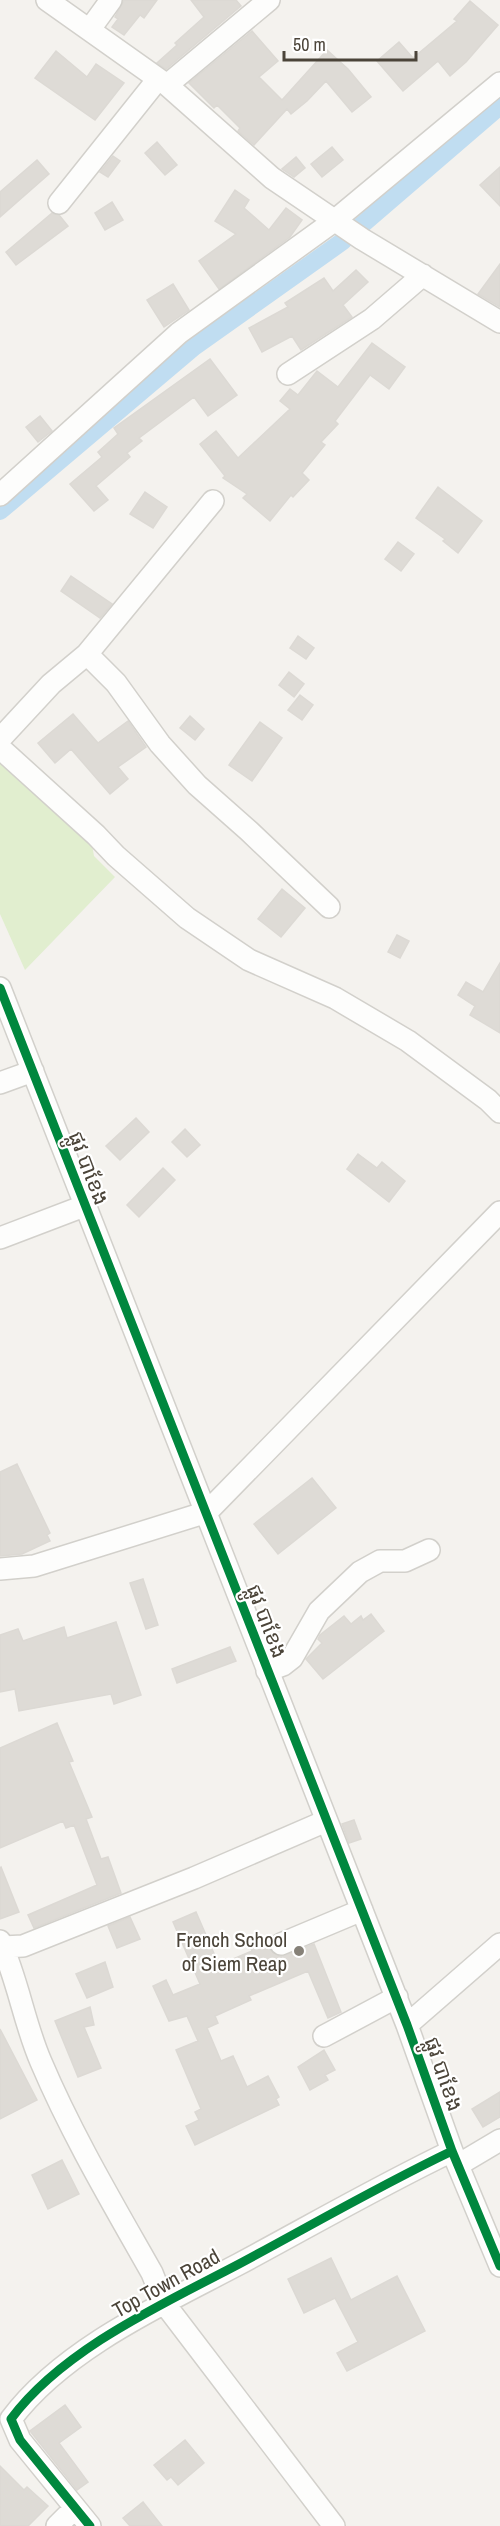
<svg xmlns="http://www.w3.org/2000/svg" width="500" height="2526" font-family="'Archivo Narrow','Noto Sans Khmer',sans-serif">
<rect width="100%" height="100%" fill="#f4f2ee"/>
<path fill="#e1eecf" d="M0 756 91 839 94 856 115 877 25 970 0 914Z"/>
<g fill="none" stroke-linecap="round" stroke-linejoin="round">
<path stroke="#c0ddf1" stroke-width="18" d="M357 229 500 106
M0 511 194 347 343 241"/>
</g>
<path fill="#dedbd6" stroke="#dcd9d4" stroke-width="1.5" d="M124 0H157L144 18 140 15 124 35 112 27 118 19 115 17Z
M191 0H236L241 6 166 69 157 63 177 45 175 43 204 17Z
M470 1 498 25 466 62 450 76 438 61 403 91 377 61 399 42 413 58 457 21 454 19Z
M252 31 278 61 259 77 282 100 327 50 348 69 371 97 352 112 326 81 307 101 291 114 287 109 254 145 238 131 240 128 217 105 214 108 189 83Z
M56 51 87 77 96 64 124 83 95 120 35 78Z
M157 142 177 165 165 175 145 153Z
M332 147 343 160 322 177 311 164Z
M113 156 120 161 108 177 100 172Z
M296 157 305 168 294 177 282 169Z
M37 160 49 174 0 217V192Z
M500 167V206L480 185Z
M235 190 249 200 244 208 269 230 286 208 302 220 290 237 219 289 199 261 236 234 215 221Z
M112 202 123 220 105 230 95 213Z
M52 213 59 215 68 226 16 265 6 252Z
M500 264V307L478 294Z
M356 270 368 282 343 305 352 317 301 350 292 336 262 352 249 328 288 307 285 303 324 278 333 291Z
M173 284 189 310 164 327 147 300Z
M372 343 405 367 389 389 370 375 335 421 338 424 321 442 325 445 302 473 309 480 293 497 291 495 270 521 243 498 247 494 223 478 225 476 200 444 216 431 238 458 290 409 280 401 290 389 298 395 317 371 338 387Z
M210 359 237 395 208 416 194 397 139 438 142 441 127 453 130 457 96 486 108 500 94 511 70 484 102 457 98 452 118 434 114 428Z
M40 416 52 431 38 442 26 427Z
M438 487 482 521 458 553 443 541 445 539 416 518Z
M145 492 167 507 153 528 130 514Z
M398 542 414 554 401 571 385 559Z
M71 576 112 604 100 618 61 591Z
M298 636 314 648 306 659 290 648Z
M289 672 304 684 294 697 279 685Z
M300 695 313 705 302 720 288 710Z
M73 714 98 743 128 721 146 747 118 767 128 779 110 794 71 749 55 763 38 743Z
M190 716 204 729 195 740 180 728Z
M260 722 282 738 252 781 229 765Z
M282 889 305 908 281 937 258 919Z
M397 935 409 941 400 958 388 952Z
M500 963V1033L470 1015 475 1006 458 995 466 982 483 992Z
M136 1118 149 1132 120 1160 106 1146Z
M185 1129 200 1145 187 1157 172 1142Z
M358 1154 377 1168 382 1162 405 1181 389 1202 347 1169Z
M163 1168 175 1180 139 1217 127 1205Z
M17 1464 50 1533 47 1535 50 1541 22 1554 0 1556V1472Z
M312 1478 336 1508 278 1554 254 1524Z
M143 1579 158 1625 146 1629 130 1583Z
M371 1614 384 1631 323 1679 306 1659 322 1643 318 1639 320 1635 344 1616 351 1624 361 1616 363 1620Z
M116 1622 141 1695 114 1704 111 1694 19 1711 15 1689 0 1692V1635L18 1629 23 1641 64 1627 67 1638Z
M230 1647 236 1661 177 1683 172 1669Z
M57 1723 73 1761 69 1762 92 1817 86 1819 101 1859 108 1857 121 1893 34 1928 28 1915 97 1885 74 1825 66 1828 63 1821 0 1848V1748Z
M354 1820 361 1839 349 1843 342 1824Z
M1 1867 19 1912 0 1919V1868Z
M196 1912 219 1965 252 1951 251 1949 269 1941 270 1949 280 1957 314 1944 341 2012 328 2018 308 1971 249 1996 251 2000 215 2016 218 2023 207 2028 221 2061 233 2056 247 2087 268 2076 279 2097 276 2099 279 2105 195 2145 186 2126 199 2120 195 2112 201 2109 176 2050 198 2041 187 2016 169 2021 153 1986 166 1980 173 1995 200 1984 173 1922Z
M130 1917 140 1939 117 1948 108 1926Z
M105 1962 113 1987 87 1998 76 1974Z
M90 2007 94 2025 84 2027 101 2068 78 2077 55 2021Z
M0 2029 37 2100 0 2119Z
M324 2050 335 2070 325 2075 328 2080 310 2090 298 2067Z
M500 2092V2117L483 2127 472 2109Z
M62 2160 79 2194 48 2209 32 2175Z
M331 2258 351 2300 397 2276 425 2331 347 2371 337 2353 358 2342 335 2298 304 2313 288 2279Z
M65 2405 81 2427 59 2443 88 2482 77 2490 30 2431Z
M185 2440 204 2463 178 2485 171 2477 167 2480 154 2465Z
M0 2466 24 2490 27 2487 48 2506 28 2526H0Z
M143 2502 162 2526H130L123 2518Z"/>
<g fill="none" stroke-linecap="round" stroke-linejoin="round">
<defs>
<path id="minor" d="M47 0 167 85 272 178 362 239 500 322
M90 29 111 0
M167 85 269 0
M59 203 158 79
M288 374 372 319 423 275
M0 495 179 333 334 221 500 83
M87 654 116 683 160 744 197 785 249 831 329 907
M0 739 51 684 87 654 213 501
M0 748 96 835 116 856 187 918 249 960 335 998 408 1041 488 1100 500 1112
M0 988 407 2025 452 2151 500 2266
M0 1083 33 1071
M0 1238 84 1206
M0 1569 34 1566 207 1512 500 1212
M267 1671 283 1665 292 1658 319 1611 360 1572 380 1561H405L429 1550
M0 1941C18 1980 24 2023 41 2062 72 2135 113 2204 152 2273L164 2303 334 2526
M281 1944 362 1910
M3 1947 23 1946 194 1878 326 1821
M407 2025 500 1944
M324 2036 397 1997
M458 2165 500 2140
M57 2526 75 2508
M90 2526 20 2440 11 2419C63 2349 163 2304 239 2264 310 2226 379 2186 452 2151"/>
</defs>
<use href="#minor" stroke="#d2d0cb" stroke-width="24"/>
<use href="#minor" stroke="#fdfdfc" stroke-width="21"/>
<defs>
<path id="cycleway" d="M0 988 407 2025 452 2151 500 2266
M90 2526 20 2440 11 2419C63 2349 163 2304 239 2264 310 2226 379 2186 452 2151"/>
</defs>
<use href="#cycleway" stroke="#fff" stroke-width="13"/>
<use href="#cycleway" stroke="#00873e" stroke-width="9"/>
</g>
<circle fill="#868178" stroke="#fff" stroke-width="2" cx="299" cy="1951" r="6"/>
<g text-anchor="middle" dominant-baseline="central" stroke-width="4.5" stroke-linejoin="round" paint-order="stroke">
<g font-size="21" fill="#4b4439" stroke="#fff">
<text transform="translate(89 1168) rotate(69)">ផ្លូវ បាខែង</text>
<text transform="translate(267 1621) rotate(69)">ផ្លូវ បាខែង</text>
<text transform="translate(444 2074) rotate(71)">ផ្លូវ បាខែង</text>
<text transform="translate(166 2283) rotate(-29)">Top Town Road</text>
</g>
<g font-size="21" fill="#4b4439" stroke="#fff" text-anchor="end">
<text x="287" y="1939">French School<tspan x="287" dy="24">of Siem Reap</tspan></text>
</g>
</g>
<path d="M284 51v9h132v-9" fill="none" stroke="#4b4439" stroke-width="3"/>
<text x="293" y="51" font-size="18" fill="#4b4439" stroke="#ffffff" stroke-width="4.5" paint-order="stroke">50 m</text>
</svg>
